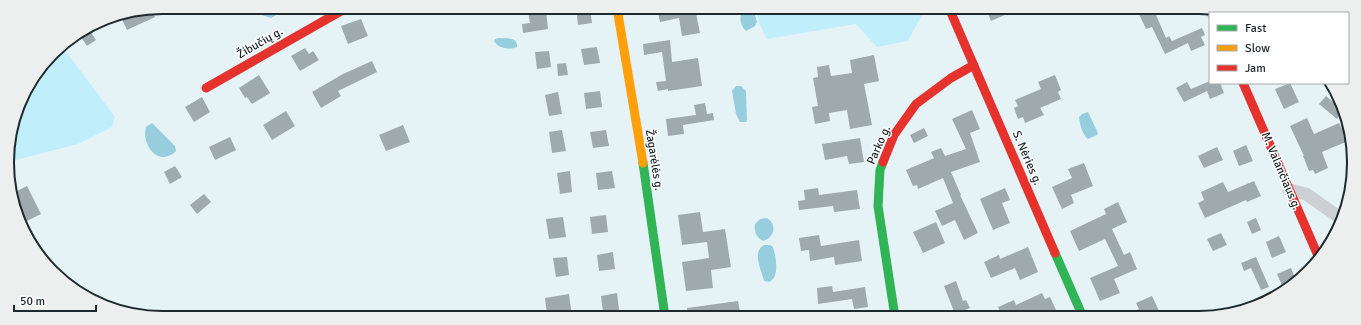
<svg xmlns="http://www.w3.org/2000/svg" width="1361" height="325" font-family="Signika,sans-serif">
<rect width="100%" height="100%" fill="#e5f3f7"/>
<path fill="#c1eefb" d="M755 8H923L924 11 908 41 877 47 856 24 767 39 759 23Z
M61 45 115 117 112 127 78 144 8 162 7 152 23 94Z"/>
<path fill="#97cedd" d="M248 7H278V14L271 18 259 14Z
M746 8C754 8 755 15 757 22L755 26 746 31C739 24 738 14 746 8Z
M499 38C506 39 518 36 517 47 509 50 499 49 494 41L495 39Z
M736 86H741L746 91 747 120 746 122H740L736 114 732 91Z
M1088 112 1098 133 1097 135 1088 139C1082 134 1080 125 1079 117L1082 114Z
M152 123 175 146 176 151C159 168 141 145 146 127Z
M767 218C778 225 774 238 763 241 756 237 754 232 755 224L760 219Z
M764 245H770L773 247C776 257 780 277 769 282L764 281C762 270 751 253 764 245Z"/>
<path fill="#9eaaae" d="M576 8H590L592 23 578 25Z
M657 8H695L700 33 682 36 679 18 660 22Z
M986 8H1021L991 21Z
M1153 8 1166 38 1169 36 1172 41 1202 28 1205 35 1201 37 1205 45 1191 51 1188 43 1165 54 1152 27 1146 29 1139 14Z
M151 9 155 17 127 30 120 15Z
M546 10 548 29 523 33 522 24 530 23 528 12Z
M361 19 368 36 348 44 341 26Z
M88 28 96 40 87 46 79 34Z
M670 40 672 62 698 58 702 86 668 91V89L658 91 656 82 666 81 662 52 644 55 643 44Z
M597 47 600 63 584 65 581 49Z
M305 48 309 54 313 51 319 60 300 71 291 56Z
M549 51 551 67 537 69 535 52Z
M874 55 879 81 864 84 872 125 850 129 847 110 829 113 830 121 815 124 812 107 818 106 813 78 818 77 817 67 829 65 831 76 852 73 850 60Z
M372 61 377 72 338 91 341 96 321 108 312 92 343 74Z
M566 63 568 75 558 76 557 64Z
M259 75 270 93 252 104 247 97 245 98 239 88Z
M1055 75 1061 90 1058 92 1061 99 1040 108 1044 115 1025 123 1023 117 1018 119 1014 108 1018 106 1015 100 1041 89 1038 82Z
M1210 81V83H1220L1224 93 1210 99 1207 91 1184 102 1176 88 1187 82 1191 89Z
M1290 83 1299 102 1284 109 1275 89Z
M600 91 602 107 586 109 584 93Z
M558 92 562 114 549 116 545 95Z
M1326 96 1343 111 1337 119 1319 104Z
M202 97 210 112 194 122 185 107Z
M705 103 707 114 713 113 714 120 683 125 684 134 668 136 666 119 696 115 694 105Z
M972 110 980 129 970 133 980 162 951 172 961 195H960L978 233 964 240 955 220 942 226 935 211 953 203 943 178 918 189 917 185 913 186 906 170 934 158 931 152 941 148 945 156 966 149 952 119Z
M286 111 295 126 272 140 263 125Z
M1307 118 1314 134 1339 123 1348 141 1322 152 1328 168 1315 174 1313 170 1309 171 1303 156H1304L1290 126Z
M403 125 410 142 386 151 379 135Z
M924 128 928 136 914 143 910 135Z
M562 130 566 151 552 153 549 132Z
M606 130 609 146 593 148 590 132Z
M230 137 236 150 215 160 209 147Z
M860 138 864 162 849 164 847 156 825 160 822 144Z
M1246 145 1253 161 1239 166 1233 151Z
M1217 147 1223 160 1204 168 1198 156Z
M1084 163 1093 186 1071 195 1074 203 1062 209 1052 187 1072 178 1068 169Z
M175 166 182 177 170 184 164 172Z
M570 171 572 192 560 194 557 173Z
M612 171 615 188 598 190 596 173Z
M1254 181 1261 196 1247 202 1246 200 1205 218 1198 203 1204 200 1201 192 1223 182 1228 192Z
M27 186 41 214 23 223 12 203 11 194Z
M818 188 819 195 857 190 860 209 834 212 833 206 799 210 798 201 805 200 804 190Z
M1005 188 1010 200 1002 203 1010 223 993 230 980 199Z
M204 194 211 202 197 214 190 205Z
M1118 202 1127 222 1112 229 1124 255 1130 252 1137 269 1114 279 1120 293 1100 301 1090 278 1118 266 1105 239 1079 251 1070 231 1106 214 1104 209Z
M700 212 703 232 725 229 731 267 711 270 713 288 686 291 682 262 709 258 707 242 682 245 678 215Z
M606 215 608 232 592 234 590 217Z
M563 217 566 237 549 239 546 219Z
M1256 218 1261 230 1252 234 1247 222Z
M936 222 945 243 923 253 913 232Z
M1221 233 1227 245 1213 251 1207 239Z
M819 235 821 246 859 240 862 261 835 265 834 257 810 261 809 250 801 251 799 238Z
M1279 236 1286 252 1272 258 1266 242Z
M1028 247 1038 272 1020 280 1015 268 991 278 984 262 999 255 1000 259Z
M613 252 615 269 599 271 597 255Z
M567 257 569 275 556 277 553 258Z
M1256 257 1269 287 1261 290 1251 268 1244 271 1241 263Z
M1291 268 1296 281 1284 290 1277 274Z
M956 281 963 301 966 300 970 308 955 314 944 286Z
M832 286 833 292 865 287 868 307 854 309 852 299 818 304 817 288Z
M617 293 619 310 603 312 601 296Z
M1042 293 1045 299 1050 297 1057 312 1048 317H1002L998 307 1014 300 1016 305Z
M569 294 572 317H557V314L547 315 545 298Z
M1152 296 1162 317H1122L1139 309 1136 303Z
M738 301 741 317H688L687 308Z"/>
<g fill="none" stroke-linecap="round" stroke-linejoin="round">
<path stroke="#cdd0d3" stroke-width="13" d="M1211 8 1213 13
M1289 190 1306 194 1342 219"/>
<path stroke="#30b455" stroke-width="9" d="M883 162 880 170 878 206 895 317
M643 163 665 317
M1055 253 1083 317"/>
<path stroke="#ff9f0a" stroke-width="9" d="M617 8 643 163"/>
<path stroke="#e5322d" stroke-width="9" d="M949 8 1055 253
M1243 83 1319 258
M206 88 348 7
M883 162 894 135 916 104 951 78 974 65"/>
</g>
<g text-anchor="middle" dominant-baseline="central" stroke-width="3" stroke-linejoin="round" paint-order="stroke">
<g font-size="12" fill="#1d292d" stroke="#fff">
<text transform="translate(260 43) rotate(-30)">Žibučių g.</text>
<text transform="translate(879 145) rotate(-66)">Parko g.</text>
<text transform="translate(1027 158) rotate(67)">S. Nėries g.</text>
<text transform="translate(654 160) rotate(81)">Žagarėlės g.</text>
<text transform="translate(1281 171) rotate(67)">M. Valančiaus g.</text>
</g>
</g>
<path d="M0 0H1361V325H0ZM162 14H1199A148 148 0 0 1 1347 162V163A148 148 0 0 1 1199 311H162A148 148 0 0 1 14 163V162A148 148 0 0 1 162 14Z" fill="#edeeee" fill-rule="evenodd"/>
<path fill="none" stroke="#1d292d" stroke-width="2" d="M162 14H1199A148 148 0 0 1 1347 162V163A148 148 0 0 1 1199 311H162A148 148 0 0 1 14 163V162A148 148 0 0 1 162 14Z"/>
<rect x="1209" y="12" width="140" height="72" fill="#ffffff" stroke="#a5a9ab"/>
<rect x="1217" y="25" width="20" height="6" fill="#30b455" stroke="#a5a9ab"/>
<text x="1245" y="32" font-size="12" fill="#1d292d">Fast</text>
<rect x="1217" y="45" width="20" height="6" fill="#ff9f0a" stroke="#a5a9ab"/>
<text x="1245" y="52" font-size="12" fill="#1d292d">Slow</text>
<rect x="1217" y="65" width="20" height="6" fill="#e5322d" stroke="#a5a9ab"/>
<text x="1245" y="72" font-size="12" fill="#1d292d">Jam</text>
<path d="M14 305v6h82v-6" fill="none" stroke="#1d292d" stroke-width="2"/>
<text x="20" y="305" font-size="12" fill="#1d292d" stroke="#ffffff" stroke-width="3" paint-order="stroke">50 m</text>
</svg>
